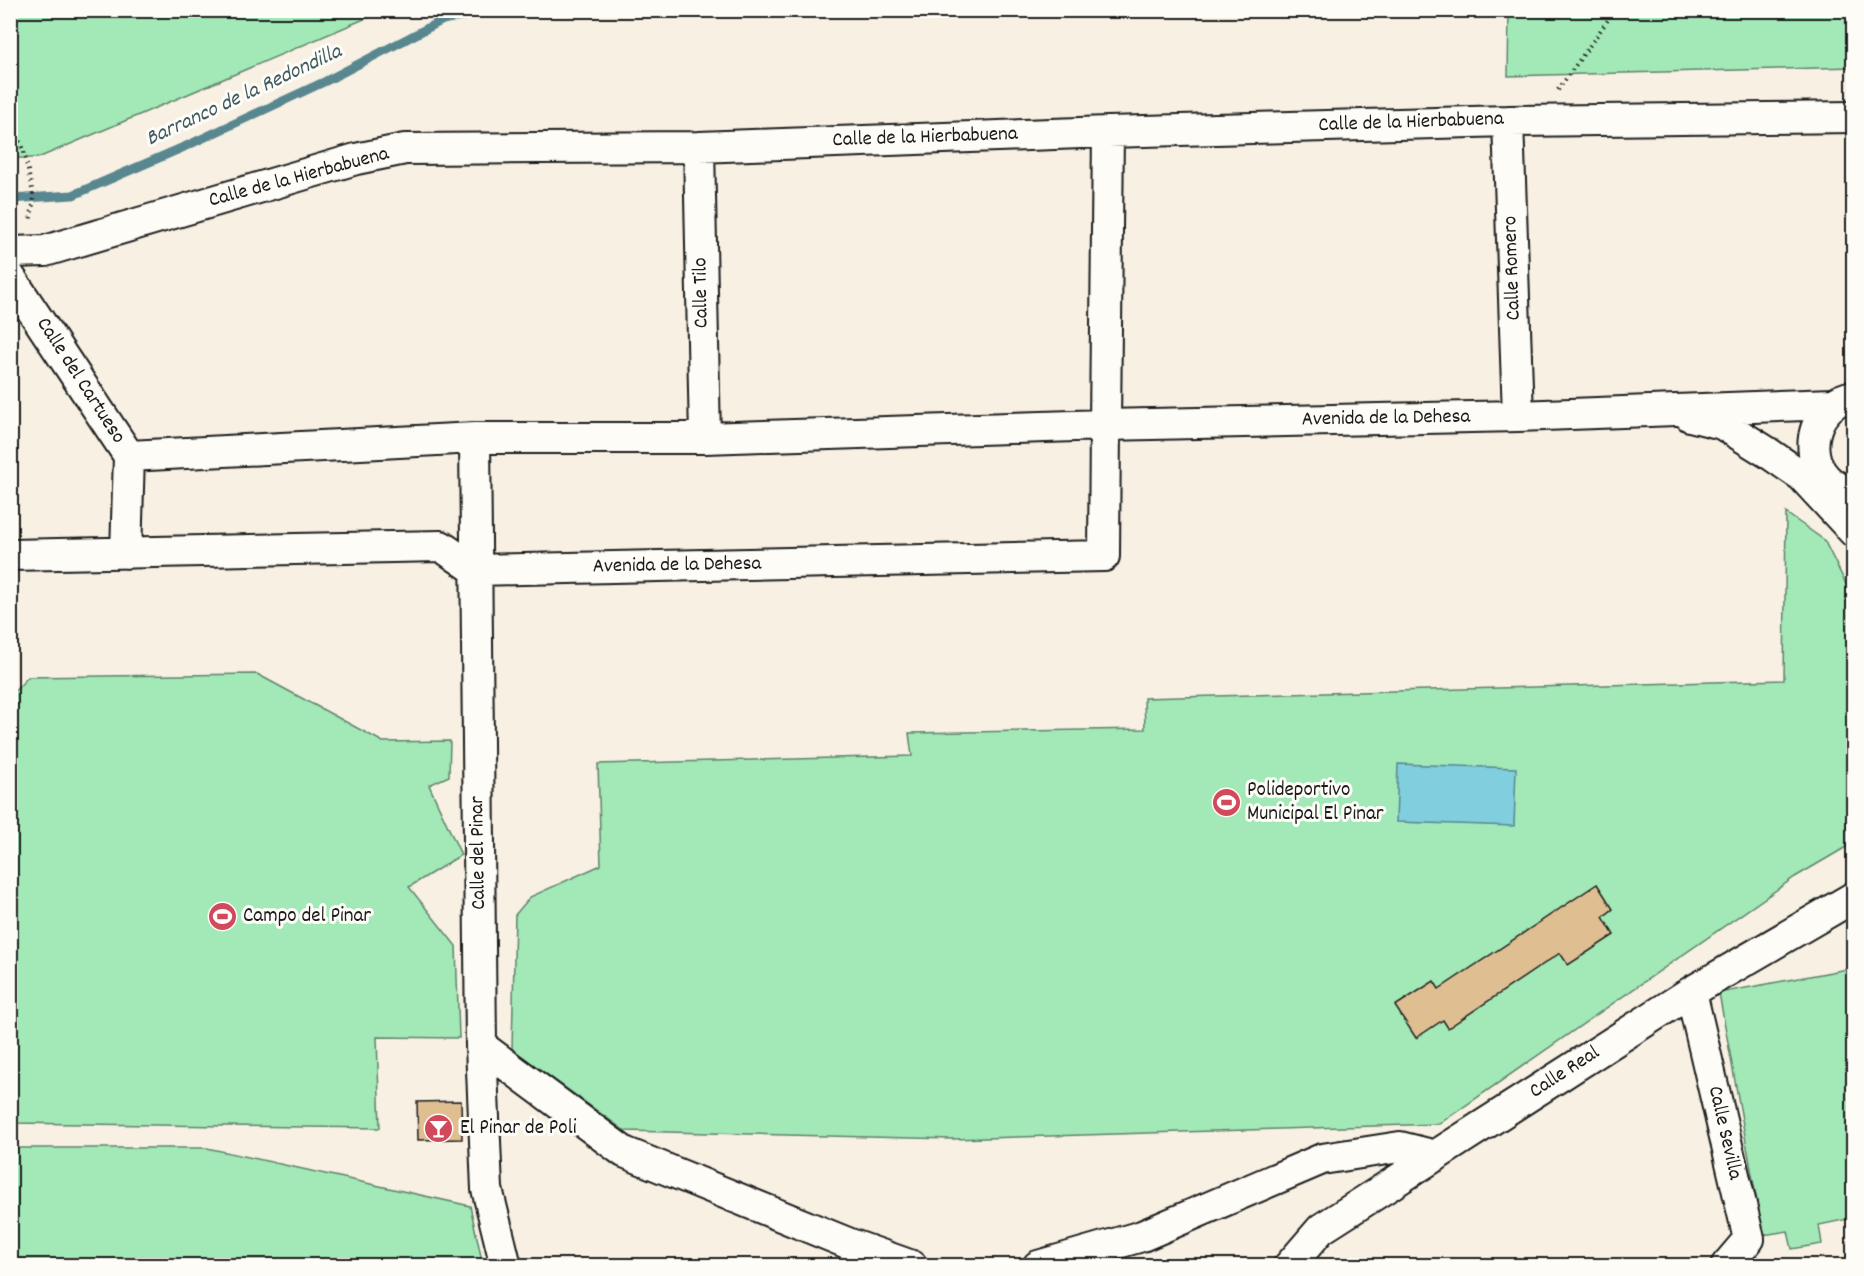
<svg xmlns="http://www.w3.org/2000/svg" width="1864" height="1276" font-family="Dekko,sans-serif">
<rect width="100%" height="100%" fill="#f7f0e3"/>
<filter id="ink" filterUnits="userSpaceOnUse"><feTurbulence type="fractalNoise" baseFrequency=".0167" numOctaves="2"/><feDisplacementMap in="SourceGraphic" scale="12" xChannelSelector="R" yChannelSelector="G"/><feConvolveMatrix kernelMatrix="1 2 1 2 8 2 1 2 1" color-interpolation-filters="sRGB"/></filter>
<g filter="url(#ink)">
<path fill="#a2e9b7" stroke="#5f826a" stroke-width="1.5" d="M10 11 11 10 383 11 38 158H11Z
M1509 11H1853V67L1508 76Z
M1786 513 1824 540 1853 598V843L1795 877 1439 1124 953 1139 625 1131 512 1049 515 915 530 897 601 865 598 764 912 756 909 733 1145 729 1144 698 1784 680Z
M257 674 383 742 450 741 449 776 429 785 461 855 409 887 456 946 459 1038 377 1037 380 1128 11 1123V695L28 677Z
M1853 968V1218L1819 1225 1822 1244 1792 1249 1788 1231 1763 1235 1719 993Z
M11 1148H207L470 1206 483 1265H11Z"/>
<path fill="#80cede" stroke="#588790" stroke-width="1.5" d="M1398 764 1516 768 1514 826 1396 822Z"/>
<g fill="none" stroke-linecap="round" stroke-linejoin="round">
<path stroke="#588790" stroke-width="9" d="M10 199 73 195 184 147 326 81 443 20 489 10"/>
</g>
<path fill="#dfbe92" stroke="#1c1c1c" stroke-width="1.5" d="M1597 884 1613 909 1603 917 1614 935 1568 965 1560 953 1448 1028 1443 1020 1416 1038 1395 1006 1434 981 1439 989Z
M461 1101 462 1139 418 1140 417 1102Z"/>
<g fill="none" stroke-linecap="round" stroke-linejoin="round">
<defs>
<path id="minor" d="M1508 121 1518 416
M699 147 705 438
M10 252 45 251 356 159 405 149 699 147 1108 132 1508 121 1854 117
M10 277 129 456
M1854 396C1816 401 1801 450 1825 477 1832 486 1843 490 1854 493
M1690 416 1722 424 1767 452 1802 476 1854 532
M475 438 481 1046 487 1189 506 1266
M129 456 475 438H705L1105 425 1108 132
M126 553 129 456
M10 555 441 546 476 570 1104 556 1105 425 1518 416 1833 404
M1691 992 1749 1239 1726 1266
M481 1046 624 1152 850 1244 912 1266
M1038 1266 1142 1236 1322 1159 1400 1147 1436 1156
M1289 1266 1321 1229 1691 992 1854 897"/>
</defs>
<use href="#minor" stroke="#1c1c1c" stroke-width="34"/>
<path stroke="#1c1c1c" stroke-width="4" stroke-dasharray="1.5 4.5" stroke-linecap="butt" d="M1558 90 1615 10
M10 119 24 152 34 198 30 222"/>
<use href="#minor" stroke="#fdfcf7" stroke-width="30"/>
</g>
</g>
<defs>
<symbol id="stadium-disc" viewBox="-11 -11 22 22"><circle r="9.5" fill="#d1495b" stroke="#fdfcf7"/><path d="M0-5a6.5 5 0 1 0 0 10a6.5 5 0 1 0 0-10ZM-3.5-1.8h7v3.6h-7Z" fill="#fff"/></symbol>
<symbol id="bar-disc" viewBox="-11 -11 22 22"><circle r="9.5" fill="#d1495b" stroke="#fdfcf7"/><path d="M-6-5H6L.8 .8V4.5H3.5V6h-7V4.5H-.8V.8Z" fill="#fff"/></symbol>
</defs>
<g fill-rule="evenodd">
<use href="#stadium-disc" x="1210" y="786" width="33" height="33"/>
<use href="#stadium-disc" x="206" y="900" width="33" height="33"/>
<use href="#bar-disc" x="422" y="1112" width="33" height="33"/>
</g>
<g text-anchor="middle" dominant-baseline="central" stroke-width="6" stroke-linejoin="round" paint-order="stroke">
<g font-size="21" fill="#1c1c1c" stroke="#fdfcf7">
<text transform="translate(1411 123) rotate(-2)">Calle de la Hierbabuena</text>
<text transform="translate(925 138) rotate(-2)">Calle de la Hierbabuena</text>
<text transform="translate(299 178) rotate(-15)">Calle de la Hierbabuena</text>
<text transform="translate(1513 268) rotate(-92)">Calle Romero</text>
<text transform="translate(702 293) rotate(-91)">Calle Tilo</text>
<text transform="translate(80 381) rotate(57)">Calle del Cartueso</text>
<text transform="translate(1386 419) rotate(-1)">Avenida de la Dehesa</text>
<text transform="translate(677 566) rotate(-1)">Avenida de la Dehesa</text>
<text transform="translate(479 853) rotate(-91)">Calle del Pinar</text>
<text transform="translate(1565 1073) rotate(-33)">Calle Real</text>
<text transform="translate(1724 1133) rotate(77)">Calle Sevilla</text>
</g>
<g font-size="21" fill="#1c1c1c" stroke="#fdfcf7" text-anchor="start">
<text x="1247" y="791">Polideportivo<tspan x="1247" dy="24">Municipal El Pinar</tspan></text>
<text x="243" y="917">Campo del Pinar</text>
<text x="460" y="1129">El Pinar de Poli</text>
</g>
<g font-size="22" font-style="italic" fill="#3f5a60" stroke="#fdfcf7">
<text transform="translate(244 96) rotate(-25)">Barranco de la Redondilla</text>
</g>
</g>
<rect width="1864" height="1276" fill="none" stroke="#fdfcf7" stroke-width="36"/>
<rect x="18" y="18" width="1828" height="1240" fill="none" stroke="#1c1c1c" stroke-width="2" filter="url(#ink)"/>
</svg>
